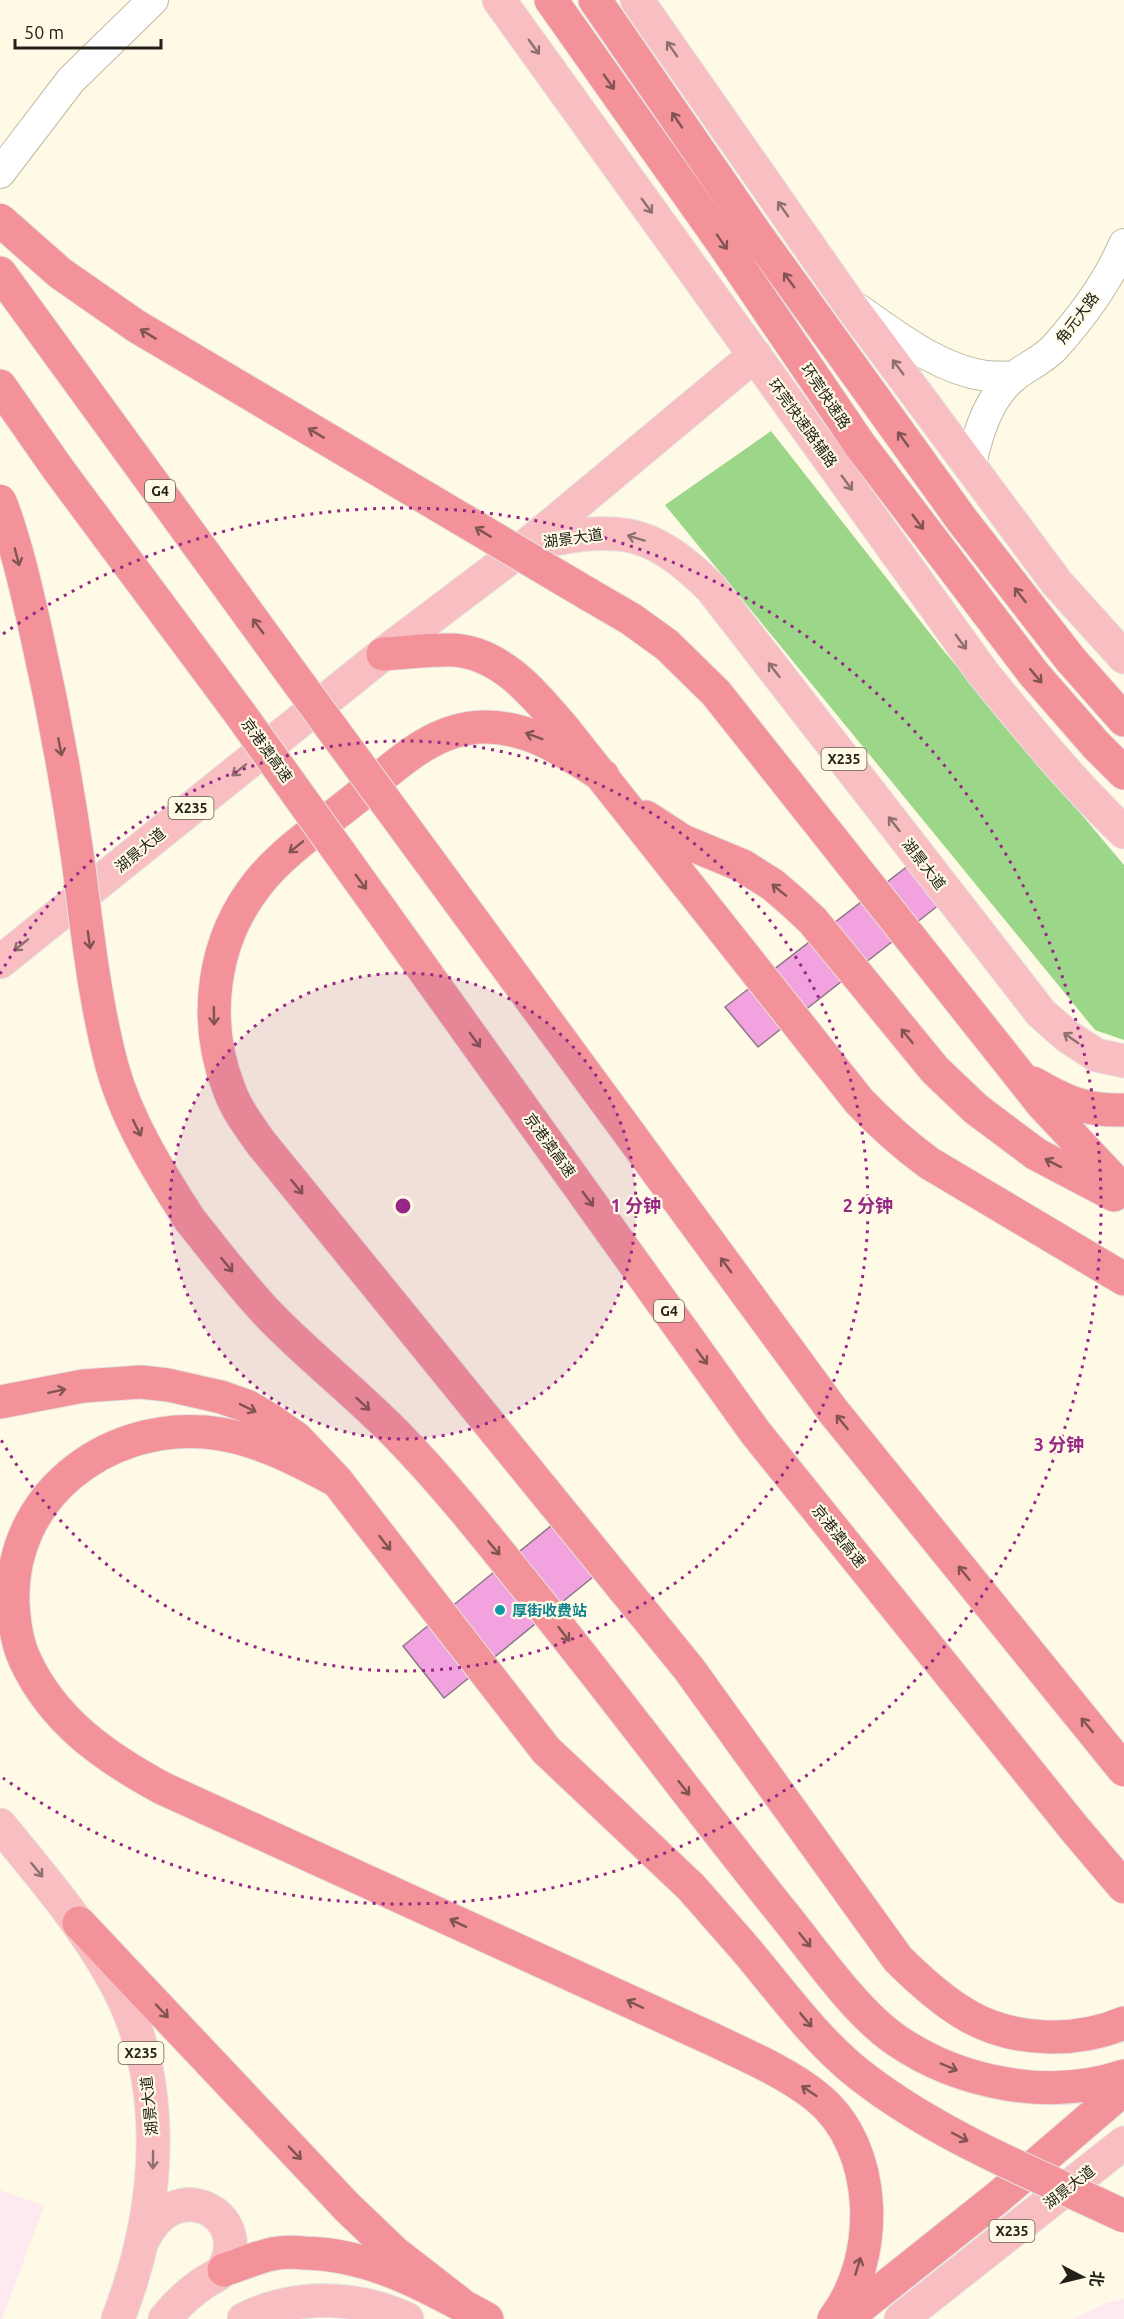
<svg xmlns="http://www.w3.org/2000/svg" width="1124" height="2319" font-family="Ubuntu,'Noto Sans SC',sans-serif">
<rect width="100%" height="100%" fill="#fefae6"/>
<path fill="#fee9f0" d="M0 2190 44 2206 2 2319H0Z
M1124 2299V2319H1073L1106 2303Z"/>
<path fill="#9cd689" d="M771 431 943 650 1124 865V1040L1095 1030 665 505Z"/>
<path fill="#f1a2df" stroke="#8c7787" stroke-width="1.5" d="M913 862 944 901 758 1047 725 1007Z
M557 1521 598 1573 444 1698 403 1646Z"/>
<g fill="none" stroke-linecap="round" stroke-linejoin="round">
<defs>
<path id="minor" d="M0 173 71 80 153 0
M855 307C895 334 937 369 986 376 995 377 1005 376 1014 377
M971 464C978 432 989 396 1016 375 1028 366 1044 359 1054 348 1081 318 1108 282 1124 244"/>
<path id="major" d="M499 0 983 673C1028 728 1072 783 1124 832
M637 0 848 302 1057 583 1124 657
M531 544C615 526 648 525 711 588L1041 1013 1067 1036 1096 1055 1124 1061
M0 962 383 654 527 545 755 355
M0 1825C39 1873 80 1920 111 1975 172 2080 160 2210 118 2319
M143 2240C176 2171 253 2216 224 2268 220 2275 209 2279 202 2284 188 2294 175 2306 165 2319
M244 2319C295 2294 355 2295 407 2319
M901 2319 1124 2143"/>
<path id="highway" d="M551 0 724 245 860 445 1034 674 1096 745 1124 773
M595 0 756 234 962 520 1071 660 1124 720
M0 273 292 674
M0 386 58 469 241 715
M588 594 631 619 667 645 716 693 1043 1105 1124 1191
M383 654C405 653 429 649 452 650 501 652 535 695 565 730L859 1101C881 1124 903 1144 929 1163L1124 1279
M603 776C565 752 530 726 483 727 431 728 393 768 355 799 323 825 285 850 259 882 212 940 202 1020 229 1089 236 1109 249 1126 261 1143L689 1669 898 1959C920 1981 943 2002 970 2017 1015 2042 1078 2043 1124 2023
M646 817 683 841 743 866 773 885 795 904 813 921 935 1070 976 1109 1036 1154 1114 1195
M1033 1083C1066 1102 1085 1111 1124 1110
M190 1220C216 1252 242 1287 271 1317 311 1358 357 1394 397 1435 443 1482 485 1535 526 1586 613 1693 695 1804 781 1911 813 1950 854 2011 896 2040 960 2084 1050 2101 1124 2076
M0 1402 83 1386 141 1382 168 1385 221 1397 247 1406 272 1421 296 1438 337 1481 546 1750 691 1887 741 1944
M337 1481C296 1459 253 1436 205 1432 105 1424 9 1497 13 1603 14 1621 17 1643 25 1660 53 1721 105 1757 162 1788L712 2039C747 2056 786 2072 817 2097 879 2147 881 2258 834 2319
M79 1923 347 2207 394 2252 466 2308
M224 2270C239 2265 255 2258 272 2254 282 2252 293 2252 304 2253 371 2254 429 2287 487 2319
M845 2319 997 2198 1124 2089"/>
</defs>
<use href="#minor" stroke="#bebaa1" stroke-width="32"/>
<use href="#major" stroke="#e5e4e3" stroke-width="35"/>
<use href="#highway" stroke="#e5e4e3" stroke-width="35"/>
<use href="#minor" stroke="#fff" stroke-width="30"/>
<use href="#major" stroke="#f8bec2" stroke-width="33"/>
<use href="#highway" stroke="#f39399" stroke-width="33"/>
<defs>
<path id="highway-bridge" d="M0 220 60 273 136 326 588 594
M0 501C16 543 26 588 36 632 53 707 67 783 78 860 87 928 94 999 112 1066 127 1121 159 1172 190 1220
M292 674 833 1411 1124 1770
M241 715 755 1432 1074 1828 1124 1887
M741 1944C779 1988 814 2039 860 2075 938 2136 1035 2174 1124 2216"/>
</defs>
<use href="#highway-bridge" stroke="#e5e4e3" stroke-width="35" stroke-linecap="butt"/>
<use href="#highway-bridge" stroke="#f39399" stroke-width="33"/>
</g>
<defs><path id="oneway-shaft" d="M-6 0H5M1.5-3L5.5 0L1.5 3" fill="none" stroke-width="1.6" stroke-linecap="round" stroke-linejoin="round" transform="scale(1.5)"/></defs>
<g stroke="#8e706d">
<use href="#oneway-shaft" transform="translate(534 47) rotate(54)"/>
<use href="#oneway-shaft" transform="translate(672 49) rotate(-125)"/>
<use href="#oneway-shaft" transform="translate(647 206) rotate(54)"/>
<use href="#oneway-shaft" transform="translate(783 209) rotate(-125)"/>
<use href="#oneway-shaft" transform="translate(898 367) rotate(-127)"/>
<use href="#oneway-shaft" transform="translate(847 483) rotate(54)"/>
<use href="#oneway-shaft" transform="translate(636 538) rotate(-163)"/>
<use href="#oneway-shaft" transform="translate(961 642) rotate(54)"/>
<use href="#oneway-shaft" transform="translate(774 670) rotate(-128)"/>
<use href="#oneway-shaft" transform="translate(239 770) rotate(141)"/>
<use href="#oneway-shaft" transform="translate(894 824) rotate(-128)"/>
<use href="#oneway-shaft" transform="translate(21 945) rotate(141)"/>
<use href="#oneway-shaft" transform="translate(1071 1038) rotate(-145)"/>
<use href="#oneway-shaft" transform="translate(37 1870) rotate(51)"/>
<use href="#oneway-shaft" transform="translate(153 2160) rotate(91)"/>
</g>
<g stroke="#815452">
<use href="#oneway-shaft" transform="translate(609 82) rotate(55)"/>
<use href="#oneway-shaft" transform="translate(677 120) rotate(-124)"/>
<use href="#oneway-shaft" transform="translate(722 242) rotate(55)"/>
<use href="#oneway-shaft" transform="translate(789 280) rotate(-126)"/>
<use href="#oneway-shaft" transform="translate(148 334) rotate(-149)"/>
<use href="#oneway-shaft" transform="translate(316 433) rotate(-149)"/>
<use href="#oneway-shaft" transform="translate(903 439) rotate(-126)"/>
<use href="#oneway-shaft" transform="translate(918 522) rotate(53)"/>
<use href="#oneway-shaft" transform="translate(483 532) rotate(-149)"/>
<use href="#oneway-shaft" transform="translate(17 557) rotate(75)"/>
<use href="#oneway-shaft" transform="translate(1020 595) rotate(-128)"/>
<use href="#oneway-shaft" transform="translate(258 626) rotate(-126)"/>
<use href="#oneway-shaft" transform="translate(1036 676) rotate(50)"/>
<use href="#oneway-shaft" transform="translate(534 736) rotate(-159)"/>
<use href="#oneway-shaft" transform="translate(60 747) rotate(79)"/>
<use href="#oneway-shaft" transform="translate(296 847) rotate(141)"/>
<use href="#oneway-shaft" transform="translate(361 882) rotate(54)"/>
<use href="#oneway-shaft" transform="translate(779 890) rotate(-141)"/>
<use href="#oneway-shaft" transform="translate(89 940) rotate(82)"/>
<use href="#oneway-shaft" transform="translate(214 1016) rotate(89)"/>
<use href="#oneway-shaft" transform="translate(907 1036) rotate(-129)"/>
<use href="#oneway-shaft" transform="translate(475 1040) rotate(54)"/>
<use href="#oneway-shaft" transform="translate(137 1128) rotate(64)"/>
<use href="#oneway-shaft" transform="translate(1053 1163) rotate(-153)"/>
<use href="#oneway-shaft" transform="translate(297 1187) rotate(51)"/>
<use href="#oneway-shaft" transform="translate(588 1199) rotate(54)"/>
<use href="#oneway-shaft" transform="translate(227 1265) rotate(51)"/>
<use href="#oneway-shaft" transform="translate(726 1265) rotate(-126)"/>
<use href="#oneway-shaft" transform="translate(702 1357) rotate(54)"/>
<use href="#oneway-shaft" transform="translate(57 1391) rotate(-12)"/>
<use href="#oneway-shaft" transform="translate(363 1404) rotate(43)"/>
<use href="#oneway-shaft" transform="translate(248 1408) rotate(26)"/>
<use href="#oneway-shaft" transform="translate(842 1422) rotate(-129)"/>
<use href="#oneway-shaft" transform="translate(385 1543) rotate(52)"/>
<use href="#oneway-shaft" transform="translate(494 1548) rotate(50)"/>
<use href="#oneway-shaft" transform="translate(964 1573) rotate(-129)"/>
<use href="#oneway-shaft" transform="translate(564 1634) rotate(52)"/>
<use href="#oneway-shaft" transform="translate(1087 1725) rotate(-129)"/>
<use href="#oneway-shaft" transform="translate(684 1788) rotate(52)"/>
<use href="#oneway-shaft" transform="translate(458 1923) rotate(-155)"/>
<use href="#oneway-shaft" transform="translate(805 1940) rotate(51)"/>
<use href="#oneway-shaft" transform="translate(635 2004) rotate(-155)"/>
<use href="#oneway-shaft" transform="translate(162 2011) rotate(47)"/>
<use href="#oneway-shaft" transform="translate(806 2020) rotate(50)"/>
<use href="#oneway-shaft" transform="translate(949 2067) rotate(23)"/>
<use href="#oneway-shaft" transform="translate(809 2091) rotate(-146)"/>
<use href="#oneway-shaft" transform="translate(960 2137) rotate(28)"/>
<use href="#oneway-shaft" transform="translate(295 2153) rotate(46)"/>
<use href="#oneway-shaft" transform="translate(858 2266) rotate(-73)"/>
</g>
<circle cx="403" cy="1206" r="233" fill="#972786" fill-opacity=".12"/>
<g fill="none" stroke="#972786" stroke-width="3" stroke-dasharray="3 6">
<circle cx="403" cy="1206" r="233"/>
<path d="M0 974A465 465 0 1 1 0 1438"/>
<path d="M3 634A698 698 0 1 1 3 1778"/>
</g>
<circle fill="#0f9aa8" stroke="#fefae6" stroke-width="2" cx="500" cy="1610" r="6"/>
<g text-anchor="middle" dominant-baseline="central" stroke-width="4.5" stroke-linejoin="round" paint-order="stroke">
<g fill="#fefae6" stroke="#656256" stroke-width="1.5">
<rect x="145" y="480" width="30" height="22" rx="4.5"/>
<rect x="821.5" y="748" width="45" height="22" rx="4.5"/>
<rect x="168.5" y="797" width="45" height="22" rx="4.5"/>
<rect x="654" y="1300" width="30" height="22" rx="4.5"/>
<rect x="118.5" y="2042" width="45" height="22" rx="4.5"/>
<rect x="989.5" y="2220" width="45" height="22" rx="4.5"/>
</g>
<g font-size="14" font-weight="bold" fill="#232118">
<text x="160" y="491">G4</text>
<text x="844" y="759">X235</text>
<text x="191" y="808">X235</text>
<text x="669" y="1311">G4</text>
<text x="141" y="2053">X235</text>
<text x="1012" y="2231">X235</text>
</g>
<g font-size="15" fill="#232118" stroke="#fefae6">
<text transform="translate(1077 318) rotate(-53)">角元大路</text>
<text transform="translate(826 396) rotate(56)">环莞快速路</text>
<text transform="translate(803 423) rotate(54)">环莞快速路辅路</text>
<text transform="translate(573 538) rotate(-8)">湖景大道</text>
<text transform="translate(267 750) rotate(54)">京港澳高速</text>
<text transform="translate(140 850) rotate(-39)">湖景大道</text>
<text transform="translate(924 864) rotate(52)">湖景大道</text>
<text transform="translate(550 1145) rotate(54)">京港澳高速</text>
<text transform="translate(839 1536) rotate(51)">京港澳高速</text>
<text transform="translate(149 2106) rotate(-96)">湖景大道</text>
<text transform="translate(1069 2187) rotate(-38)">湖景大道</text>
</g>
<g font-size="15" font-weight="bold" fill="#0d838f" stroke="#fefae6" text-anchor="start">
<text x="512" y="1610">厚街收费站</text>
</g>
</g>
<circle cx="403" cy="1206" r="9" fill="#972786" stroke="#fefae6" stroke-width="3"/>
<g font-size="18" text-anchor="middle" font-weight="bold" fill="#972786" stroke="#fefae6" stroke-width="4.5" stroke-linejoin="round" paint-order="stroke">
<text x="636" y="1212">1 分钟</text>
<text x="868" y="1212">2 分钟</text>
<text x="1059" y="1451">3 分钟</text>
</g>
<g transform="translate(1082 2277) rotate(97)" stroke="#fefae6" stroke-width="4.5" paint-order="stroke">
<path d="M0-4.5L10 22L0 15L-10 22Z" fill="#232118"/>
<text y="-9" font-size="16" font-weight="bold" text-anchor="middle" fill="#232118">北</text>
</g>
<path d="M15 39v9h146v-9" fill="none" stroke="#232118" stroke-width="3"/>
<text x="24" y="39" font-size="18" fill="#232118" stroke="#fefae6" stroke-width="4.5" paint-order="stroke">50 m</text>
</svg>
